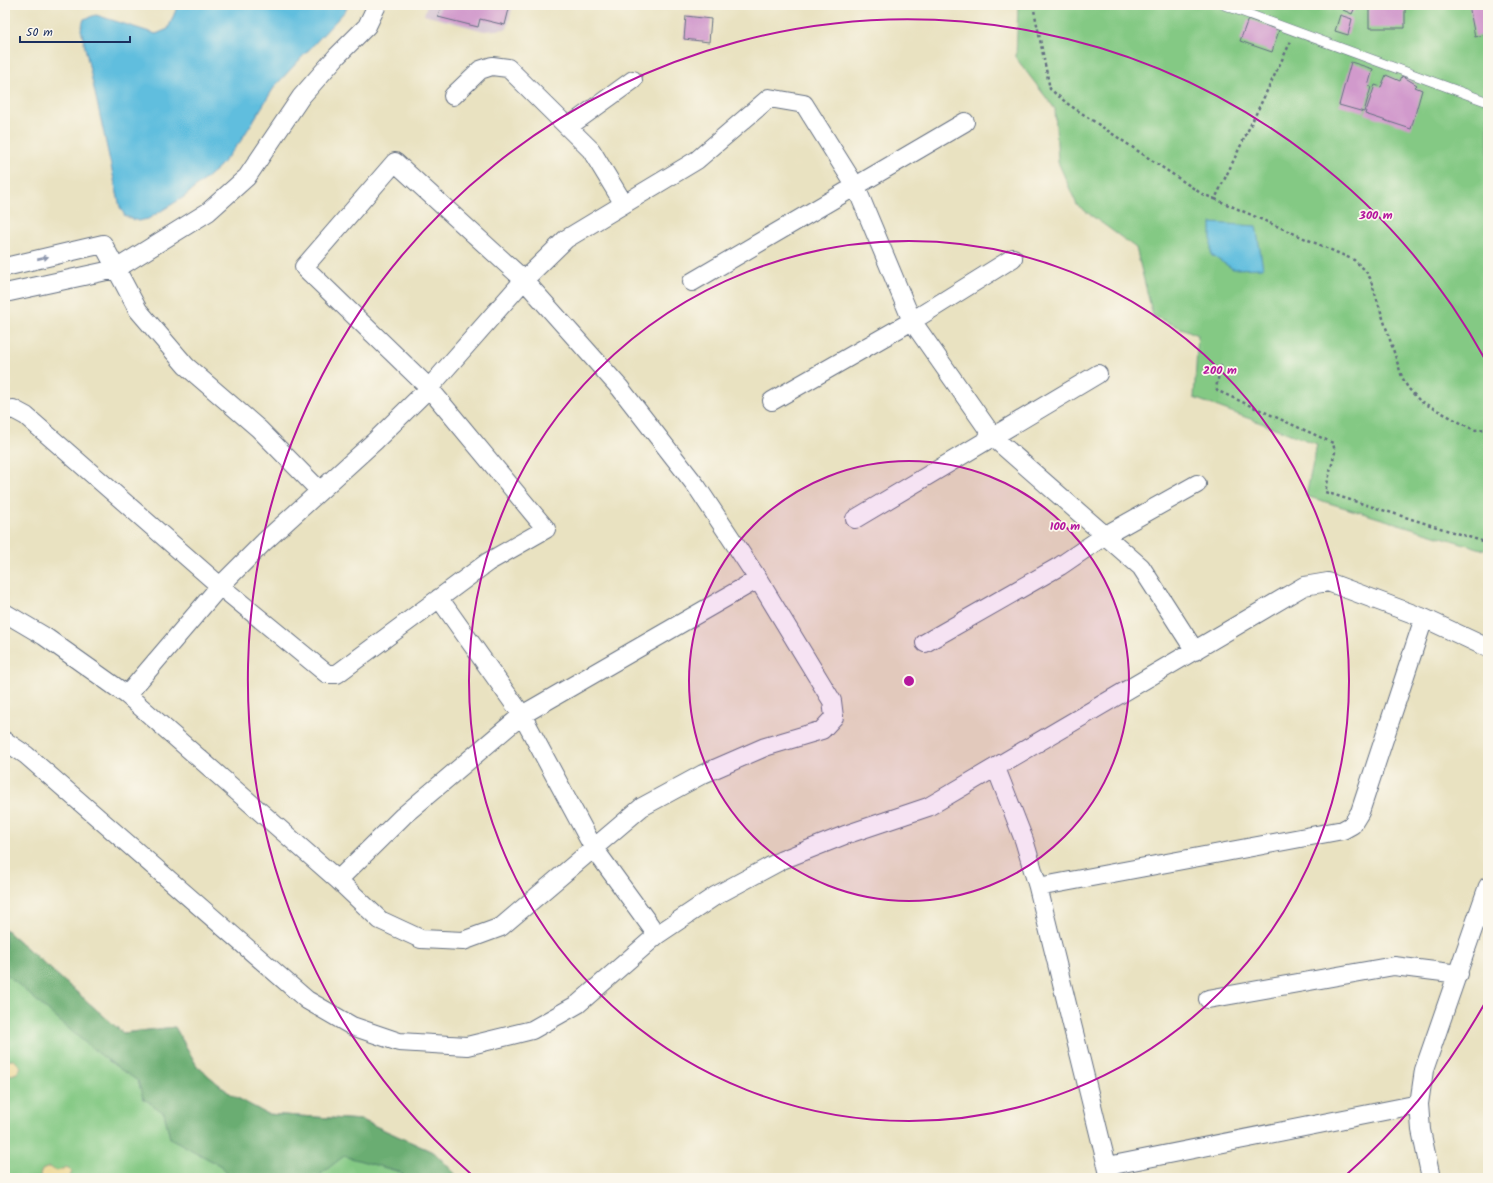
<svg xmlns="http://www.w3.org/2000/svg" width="1493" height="1183" font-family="Kalam,sans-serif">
<rect width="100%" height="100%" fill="#fbf7ec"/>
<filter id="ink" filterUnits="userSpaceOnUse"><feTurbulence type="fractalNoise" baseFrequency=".025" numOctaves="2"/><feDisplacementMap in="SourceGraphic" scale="8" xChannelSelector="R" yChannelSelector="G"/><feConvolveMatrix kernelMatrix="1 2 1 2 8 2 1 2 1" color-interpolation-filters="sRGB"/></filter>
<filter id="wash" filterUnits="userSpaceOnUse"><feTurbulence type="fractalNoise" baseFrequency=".012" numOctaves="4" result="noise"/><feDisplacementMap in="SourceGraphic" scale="16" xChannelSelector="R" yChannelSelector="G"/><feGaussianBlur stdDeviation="0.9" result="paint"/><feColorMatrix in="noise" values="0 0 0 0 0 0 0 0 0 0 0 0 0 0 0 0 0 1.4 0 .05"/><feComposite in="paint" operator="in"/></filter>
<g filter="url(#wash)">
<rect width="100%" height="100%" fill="#e9e2c1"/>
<path fill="#cfbdcf" d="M427 5H513L507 29 484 31 424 15Z"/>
<path fill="#84c984" stroke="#507c71" d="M1018 5H1488V551L1306 496 1317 444 1194 398 1198 335 1153 316 1136 248 1077 205 1058 162 1055 109 1016 58Z
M5 929 123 1033 175 1027 197 1066 230 1094 267 1114 362 1120 435 1153 459 1178H5Z"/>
<path fill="#6bad72" stroke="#436e68" d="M5 929 123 1033 175 1027 197 1066 230 1094 267 1114 362 1120 435 1153 459 1178H406L400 1172 344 1156 322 1173 319 1178H231L221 1166 170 1138 164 1113 143 1098 138 1081C90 1051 48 1010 5 973Z"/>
<path fill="#eeda9e" stroke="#84847e" d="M5 1060H14L21 1067 17 1073 11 1075 5 1071Z
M49 1167 57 1171 67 1167 72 1172 69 1178H41L40 1175 42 1170Z"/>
<path fill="#60bede" stroke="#3e769e" d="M178 5H348L346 10 275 86 240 142 219 167 184 197 148 219 138 221 125 216 120 207 81 29 84 19 96 15 156 34 168 29Z
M1211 223 1256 226 1263 268 1233 269 1211 255Z"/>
<g id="blocks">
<path fill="#d19acc" d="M441 5H510L505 25 480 19 478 27 438 17Z
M1345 5H1356L1352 14 1343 10Z
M1369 5H1405V28H1369Z
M1469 5H1488V34L1475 37Z
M1340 15 1352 19 1348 35 1335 31Z
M686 16 711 19 709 42 684 39Z
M1248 19 1279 30 1272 52 1240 41Z
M1351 62 1373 69 1368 86 1371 87 1364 112 1339 105Z
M1386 75 1400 81 1402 76 1417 85 1415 87 1422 90 1411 129 1365 114 1375 85 1381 87Z"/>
</g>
</g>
<g filter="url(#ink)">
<use href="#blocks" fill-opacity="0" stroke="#636e81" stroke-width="1"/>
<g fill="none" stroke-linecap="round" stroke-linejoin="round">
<defs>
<path id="service" d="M1224 5 1488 102"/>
<path id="minor" d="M453 96 480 70 492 66 508 68 591 150 624 204
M568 127 633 80
M5 267 103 244 138 310 186 366 259 429 320 491
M692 282 965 122
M5 293 116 269 208 212 247 177 301 97 337 56 367 26 377 5
M772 401 912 321 1013 258
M5 411 13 409 26 416 220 586 327 674H337L488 562 546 529 429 388 304 267 395 162 524 280 620 388 697 487 758 579 832 701 834 717 822 730 765 747 703 774 642 807 501 927 463 941 421 939 380 920 338 880 127 695 44 636 5 613
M855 519 1098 374
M439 598 522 715 593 847 657 935
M925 643 1060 566 1104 536 1197 484
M127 695 220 586 264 542 375 441 429 388 524 280 566 239 697 160 769 98 804 104 856 187 912 321 994 438 1141 567 1195 651
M5 741 26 755 307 1000 352 1026 399 1042 467 1046 532 1030 578 1004 657 935 715 896 782 860 845 835 928 807 1304 586 1328 582 1424 618 1488 648
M996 768 1024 840 1038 887 1110 1178
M338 880 403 816 522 715 758 579
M1038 887 1343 830 1352 825 1360 812 1424 618
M1208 999 1394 966 1459 974
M1108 1166 1419 1104
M1431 1178 1421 1130 1419 1104 1424 1070 1488 886"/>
</defs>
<use href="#service" stroke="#636e81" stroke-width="10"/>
<use href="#minor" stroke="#636e81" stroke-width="20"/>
<path stroke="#636e81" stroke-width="2.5" stroke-dasharray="3 3" stroke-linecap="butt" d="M1033 5 1050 89 1068 104 1202 194 1215 199 1291 41
M1215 199 1354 260 1365 270 1370 278 1402 377 1408 388 1420 401 1474 430 1488 429
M1221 365 1216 388 1218 391 1333 443 1335 452 1325 492 1488 543"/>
<use href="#service" stroke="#fff" stroke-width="9"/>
<use href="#minor" stroke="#fff" stroke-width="18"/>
</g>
<defs><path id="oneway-solid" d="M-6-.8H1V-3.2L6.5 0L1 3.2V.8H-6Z"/></defs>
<use fill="#8d97ae" href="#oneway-solid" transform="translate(43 258) rotate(-13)"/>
</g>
<circle cx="909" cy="681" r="220" fill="#b5179e" fill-opacity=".12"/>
<g fill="none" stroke="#b5179e" stroke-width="2">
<circle cx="909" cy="681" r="220"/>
<circle cx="909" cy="681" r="440"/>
<path d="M1486 1001A660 660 0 0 1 1346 1175M472 1175A660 660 0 1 1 1486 361"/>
</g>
<circle cx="909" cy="681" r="6" fill="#b5179e" stroke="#fbf7ec" stroke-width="2"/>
<g font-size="12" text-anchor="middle" font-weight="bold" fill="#b5179e" stroke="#fbf7ec" stroke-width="3.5" stroke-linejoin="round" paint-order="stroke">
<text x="1376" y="219">300 m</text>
<text x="1220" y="374">200 m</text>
<text x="1065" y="530">100 m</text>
</g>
<rect width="1493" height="1183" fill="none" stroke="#fbf7ec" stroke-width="20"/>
<path d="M20 36v6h110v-6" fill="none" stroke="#1b2f5e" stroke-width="2"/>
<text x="26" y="36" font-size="12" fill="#1b2f5e" stroke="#fbf7ec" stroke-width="3" paint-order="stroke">50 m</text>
</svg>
